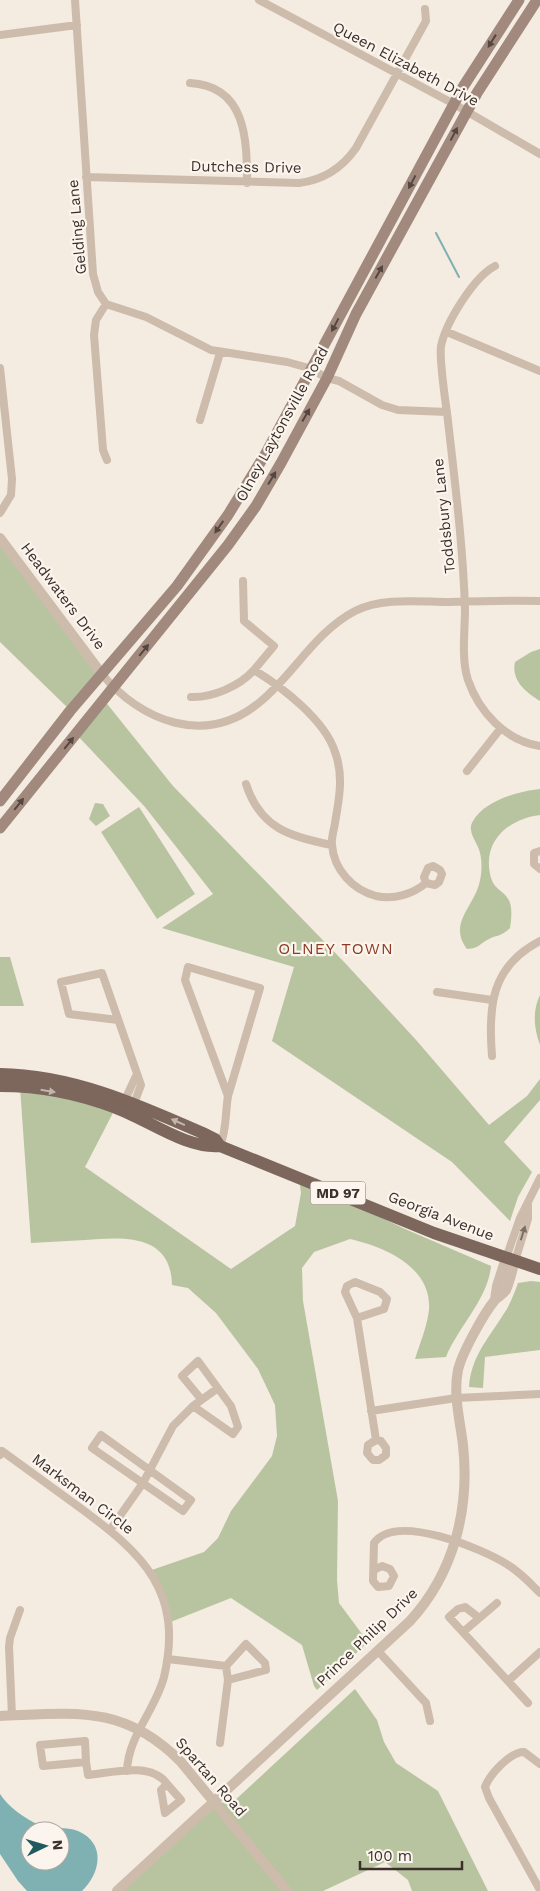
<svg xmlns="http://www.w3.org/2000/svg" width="540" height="1891" font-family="'Work Sans',sans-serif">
<rect width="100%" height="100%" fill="#f4ebe1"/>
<path fill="#b8c4a0" d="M0 538 101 673 70 710 0 642Z
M540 649V701C525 692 511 680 515 662L531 652Z
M104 700 173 786 346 964 417 1041 489 1125 527 1096 540 1079V1100L504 1142 532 1172 518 1197 510 1221 452 1162 272 1041 294 967 162 928 213 894 145 807 76 734Z
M540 789V815C509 819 483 840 490 874 495 899 517 885 510 928 499 938 498 934 489 939 479 944 480 948 467 949 447 923 476 905 480 880 482 871 482 861 480 853 478 842 466 832 473 821 484 801 519 791 540 789Z
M95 803 103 804 110 816 96 826 89 819Z
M139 807 195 894 157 919 101 832Z
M0 957H10L24 1006H0Z
M540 995V1045C534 1028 532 1012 540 995Z
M20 1087 116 1107 85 1167 231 1269 295 1226 301 1193 299 1178 405 1229 491 1266C488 1299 458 1327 446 1357L415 1359C420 1343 427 1327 429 1310 432 1267 385 1247 350 1239L314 1252 302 1268 303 1301 338 1501 337 1580 339 1603 368 1642 317 1690 314 1686 302 1645 231 1598 168 1623 149 1571 204 1552 218 1538 231 1511 272 1456 277 1436 275 1405 258 1369 216 1313 188 1288 172 1285C171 1233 123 1237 85 1240 67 1241 49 1242 31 1243Z
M531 1281 540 1282V1350L485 1357 483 1388 469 1387C471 1357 488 1339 503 1315 510 1305 514 1294 518 1283Z
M355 1689 377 1720 384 1742 396 1763 438 1791 488 1891H412L408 1880 385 1862 323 1891H117L214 1802 232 1803Z"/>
<path fill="#7fb0b2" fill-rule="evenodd" d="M0 1794C8 1807 26 1819 39 1825 52 1830 66 1826 78 1831 106 1843 101 1873 82 1891H27L18 1881 0 1854ZM30 1831H60V1861H30Z"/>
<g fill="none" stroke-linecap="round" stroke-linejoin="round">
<path stroke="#7fb0b2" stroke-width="2" d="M436 233 459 277"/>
<path stroke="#cdbbac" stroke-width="8" d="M75 0 93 274 98 292 106 304 146 317 211 350 287 362 309 368 327 378 339 381 382 405 398 410 447 412
M259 0 454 104 540 154
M0 35 77 25
M190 83C246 86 247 139 247 183
M86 177 299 183C324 180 342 168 356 148L426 21 425 9
M495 266C474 277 446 322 441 346 439 361 446 404 448 421 455 483 463 546 465 609 465 631 461 659 468 680 479 712 506 741 540 746
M106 304 96 320 94 335 103 450 107 460
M447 332 540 371
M0 368 12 479 11 495 0 513
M200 420 220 353
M243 581 244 621 274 646 254 670C282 687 325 720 335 752 344 776 339 799 335 823 334 830 331 838 332 845 334 870 353 890 376 896 394 900 413 894 426 883L424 877 428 868 433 866 440 870 442 874 439 882 435 885 426 883
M101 673C141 722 206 747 260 702 294 674 315 632 355 611 383 597 419 602 449 602 479 601 510 600 540 601
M191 697C212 698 240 686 254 670
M467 771 501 728
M246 784C260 828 290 837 332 845
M540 851 534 853V864L540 869
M437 992 492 1000
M118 1020 69 1014 61 982 102 973 141 1085 133 1106
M492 1056C488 1007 491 966 540 941
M123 1104 137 1074
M220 1146C227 1129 225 1114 228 1096L260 988 188 967 185 980 228 1096
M506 1258 520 1218 540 1178
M515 1261 528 1219V1205
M357 1318 345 1292 347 1286 355 1282 380 1292 387 1299 384 1309 357 1318 376 1440 368 1445 367 1453 373 1460H379L386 1455V1448L381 1441 376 1440
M193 1406 233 1434 238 1427 231 1406 198 1361 182 1376 201 1399
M371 1411 456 1398 540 1394
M101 1435 191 1500 183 1511 92 1448Z
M0 1455 2 1451C28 1470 54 1489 79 1507 143 1554 184 1591 164 1677 155 1711 128 1736 127 1771
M110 1530 143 1483 173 1426 193 1406 218 1388
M374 1570 382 1566 390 1569 394 1576 389 1586 378 1587 373 1581 374 1543C396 1512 483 1549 508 1565 520 1572 530 1583 540 1593
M478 1617 465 1607 458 1609 449 1617 528 1703
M463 1632 497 1603
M378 1651 426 1703 430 1721
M168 1659 226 1666 228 1680 266 1670 265 1663 246 1644 226 1666
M508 1681 540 1652
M12 1716 9 1647 10 1638 20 1610
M220 1743 228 1680
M86 1762 85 1741 40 1745 43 1766 86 1762 88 1775C111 1773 151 1761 167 1784L161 1790 165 1813 181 1800 167 1784
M540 1764 524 1752C510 1752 490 1774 485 1787L489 1798 540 1890"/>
<path stroke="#cdbbac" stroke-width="10" d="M0 538 101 673
M495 1300 497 1286 506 1258
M0 1716C74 1713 124 1704 181 1762L287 1891
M117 1891 410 1621C454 1573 470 1509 463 1445 460 1420 453 1395 458 1370 462 1353 484 1313 495 1300 499 1296 504 1294 506 1290 510 1281 512 1270 515 1261"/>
<path stroke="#a18a7d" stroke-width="11" d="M0 801 70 711 177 586 228 515 266 453 463 87 519 0
M0 828 228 545 256 506 281 463 327 378 356 314 477 93 537 0"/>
<path stroke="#7d675c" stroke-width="12" d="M0 1074C74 1075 141 1106 207 1135L215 1139 220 1146
M0 1086C39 1086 80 1094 116 1108 147 1119 186 1149 220 1146L434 1233 540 1269"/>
</g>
<defs><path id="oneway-solid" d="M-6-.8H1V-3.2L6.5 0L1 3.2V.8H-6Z" transform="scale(1.25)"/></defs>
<g fill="#544640">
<use href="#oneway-solid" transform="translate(492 41) rotate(122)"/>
<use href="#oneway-solid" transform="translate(454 134) rotate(-62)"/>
<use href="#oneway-solid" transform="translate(412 182) rotate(118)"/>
<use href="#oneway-solid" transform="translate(379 272) rotate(-61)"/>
<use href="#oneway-solid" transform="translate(335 325) rotate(118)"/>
<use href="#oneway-solid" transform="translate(306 415) rotate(-60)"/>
<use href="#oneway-solid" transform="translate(272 478) rotate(-59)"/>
<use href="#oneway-solid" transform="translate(219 527) rotate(125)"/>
<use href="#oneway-solid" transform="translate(144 650) rotate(-51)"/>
<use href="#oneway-solid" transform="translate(69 743) rotate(-51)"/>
<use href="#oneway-solid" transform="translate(19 804) rotate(-51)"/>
</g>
<g fill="#c2b5ac">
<use href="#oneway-solid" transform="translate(48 1091) rotate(9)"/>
<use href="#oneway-solid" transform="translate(178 1122) rotate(-156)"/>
</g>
<use fill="#7d6f65" href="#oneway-solid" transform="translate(523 1233) rotate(-73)"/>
<g text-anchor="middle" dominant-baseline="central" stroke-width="4.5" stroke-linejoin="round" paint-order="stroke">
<rect fill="#fbf5ee" stroke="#756b66" stroke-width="1" x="310.5" y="1181.5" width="55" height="23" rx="4"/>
<g font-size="14" font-weight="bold" fill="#3b302b">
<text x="338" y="1193">MD 97</text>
</g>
<g font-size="15" fill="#3b302b" stroke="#fbf5ee">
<text transform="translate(406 64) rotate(28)">Queen Elizabeth Drive</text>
<text transform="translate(246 167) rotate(1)">Dutchess Drive</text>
<text transform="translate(77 227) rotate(-95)">Gelding Lane</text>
<text transform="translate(282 424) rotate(-61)">Olney Laytonsville Road</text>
<text transform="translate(444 516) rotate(-96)">Toddsbury Lane</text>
<text transform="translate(63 596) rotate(53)">Headwaters Drive</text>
<text transform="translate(441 1216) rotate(21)">Georgia Avenue</text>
<text transform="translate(83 1494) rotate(37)">Marksman Circle</text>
<text transform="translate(367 1637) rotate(-44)">Prince Philip Drive</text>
<text transform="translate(211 1777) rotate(49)">Spartan Road</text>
</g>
<g font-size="16" letter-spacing="1" fill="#8c3b22" stroke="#fbf5ee">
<text x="336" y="948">OLNEY TOWN</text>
</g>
</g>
<g transform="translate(45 1846) rotate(85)"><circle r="24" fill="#fbf5ee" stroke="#aea6a0"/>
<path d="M0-4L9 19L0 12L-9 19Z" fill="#1f5a5e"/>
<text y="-8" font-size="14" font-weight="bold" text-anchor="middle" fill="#3b302b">N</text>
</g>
<path d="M360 1861v8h102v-8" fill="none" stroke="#3b302b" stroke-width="2.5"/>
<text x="368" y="1861" font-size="15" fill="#3b302b" stroke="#fbf5ee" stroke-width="4" paint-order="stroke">100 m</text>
</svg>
